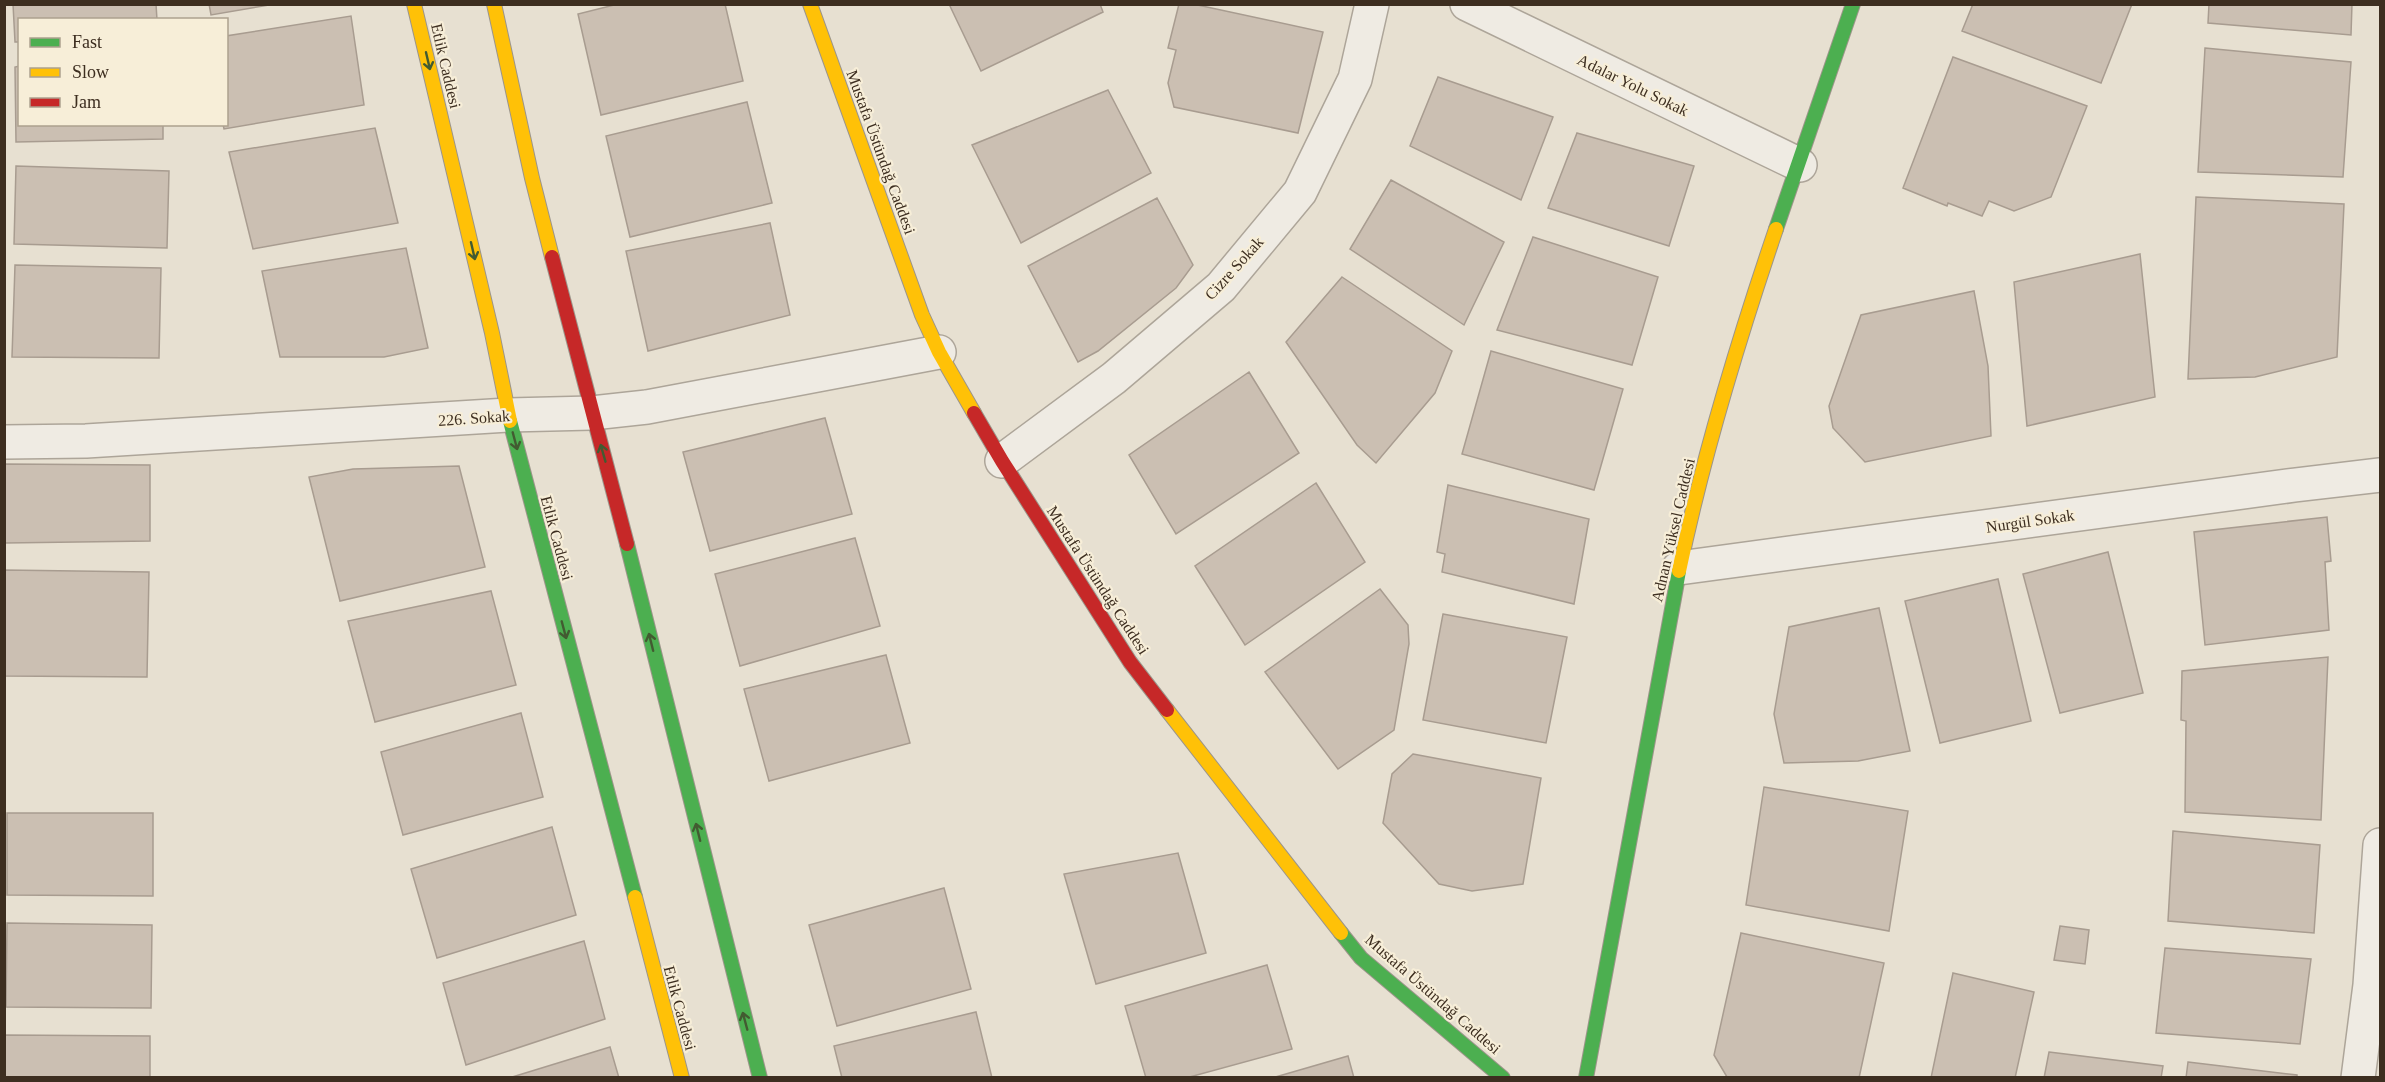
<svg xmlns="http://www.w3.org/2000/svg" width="2385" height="1082" font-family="Georgia,serif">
<rect width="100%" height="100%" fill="#e7e0d1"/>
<path fill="#cbbfb2" stroke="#a89c90" stroke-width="1.5" d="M13 4H156L157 20H20V42H15Z
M209 4H275L211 15Z
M618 4H725L743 81 601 115 578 14Z
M949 4H1100L1103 12 981 71Z
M1179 4H1193L1323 32 1298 133 1174 107 1168 83 1176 50 1168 48Z
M1973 4H2132L2101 83 1962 31Z
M2209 4H2352L2351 35 2208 23Z
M351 16 364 105 224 129 223 124H226V36Z
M2205 48 2351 62 2343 177 2198 172Z
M1953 57 2087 106 2051 197 2014 211 1989 201 1982 216 1948 203 1947 206 1903 188Z
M20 66V124H163V139L16 142 15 67Z
M1438 77 1553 117 1521 200 1410 146Z
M1108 90 1151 173 1021 243 972 145Z
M747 102 772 203 630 237 606 136Z
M375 128 398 223 253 249 229 152Z
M1577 133 1694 166 1669 246 1548 208Z
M16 166 169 171 167 248 14 244Z
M1391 180 1504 242 1464 325 1350 249Z
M2196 197 2344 204 2337 357 2255 377 2188 379Z
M1157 198 1193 265 1176 288 1098 351 1078 362 1028 266Z
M770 223 790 315 648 351 626 251Z
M1533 237 1658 277 1632 365 1497 330Z
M406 248 428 348 384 357H280L262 271Z
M2140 254 2155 397 2027 426 2014 282Z
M15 265 161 268 159 358 12 357Z
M1342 277 1452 351 1435 393 1376 463 1357 445 1286 342Z
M1974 291 1988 366 1991 436 1865 462 1833 428 1829 406 1861 315Z
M1491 351 1623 389 1594 490 1462 454Z
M1249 372 1299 453 1176 534 1129 455Z
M825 418 852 514 710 551 683 452Z
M5 464 150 465V541L5 543Z
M459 466 485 567 340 601 309 477 353 469Z
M1316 483 1365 562 1245 645 1195 566Z
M1448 485 1589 519 1574 604 1442 572 1445 554 1437 552Z
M2327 517 2331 561 2325 562 2329 630 2205 645 2194 532Z
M855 538 880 626 740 666 715 574Z
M2108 552 2143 693 2060 713 2023 574Z
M4 570 149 572 147 677 4 676Z
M1998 579 2031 721 1940 743 1905 601Z
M1380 589 1408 625 1409 644 1394 730 1338 769 1265 672Z
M491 591 516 685 375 722 348 621Z
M1879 608 1910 751 1858 761 1784 763 1774 714 1789 627Z
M1443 614 1567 637 1546 743 1423 720Z
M886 655 910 743 769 781 744 689Z
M2328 657 2321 820 2185 812 2186 721 2181 720 2182 671Z
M521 713 543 797 403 835 381 752Z
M1413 754 1541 778 1523 884 1472 891 1439 884 1383 823 1392 774Z
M1764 787 1908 811 1889 931 1746 905Z
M7 813H153V896L7 895Z
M552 827 576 915 437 958 411 869Z
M2173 831 2320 845 2314 933 2168 921Z
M1178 853 1206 953 1096 984 1064 874Z
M944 888 971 989 837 1026 809 925Z
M7 923 152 925 151 1008 6 1007Z
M2060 926 2089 930 2085 964 2054 960Z
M1741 933 1884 963 1859 1078 1727 1077 1714 1055Z
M584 941 605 1019 466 1065 443 983Z
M2165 948 2311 959 2300 1044 2156 1033Z
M1267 965 1292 1049 1186 1078H1146L1125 1006Z
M1953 973 2034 992 2015 1078H1931Z
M976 1012 992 1078H842L834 1046Z
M5 1035 150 1036V1078H4Z
M610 1047 619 1078H509Z
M2049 1052 2163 1066 2161 1078H2044Z
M1348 1056 1354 1078H1272Z
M2188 1062 2297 1075V1078H2186Z"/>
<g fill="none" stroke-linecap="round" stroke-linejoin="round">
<defs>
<path id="street" d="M1467 4 1800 165
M4 442 86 441 508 415 592 413 647 407 939 352
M1002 461 1114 378 1221 287 1300 192 1355 79 1372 4
M1679 568 2295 485 2380 475
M2358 1078 2370 985 2380 845"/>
<path id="fast" d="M1776 229 1853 4
M510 421 635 897
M627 544 760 1078
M1341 933 1361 958 1503 1078
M1586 1078 1679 571"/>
<path id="slow" d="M414 4 492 333 510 421
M494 4 532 178 552 257
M810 4 922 315 939 352 974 413
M1679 571C1703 455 1738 341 1776 229
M1167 710 1341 933
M635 897 682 1078"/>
<path id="jam" d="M552 257 627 544
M974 413 1002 461 1130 662 1167 710"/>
</defs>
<use href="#street" stroke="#ada599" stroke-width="36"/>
<use href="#fast" stroke="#9c958a" stroke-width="16"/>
<use href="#slow" stroke="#9c958a" stroke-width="16"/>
<use href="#jam" stroke="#9c958a" stroke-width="16"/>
<use href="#street" stroke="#efebe3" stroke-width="33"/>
<use href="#fast" stroke="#4caf50" stroke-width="14"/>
<use href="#slow" stroke="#ffc107" stroke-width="14"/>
<use href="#jam" stroke="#c62828" stroke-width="14"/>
</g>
<defs><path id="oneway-shaft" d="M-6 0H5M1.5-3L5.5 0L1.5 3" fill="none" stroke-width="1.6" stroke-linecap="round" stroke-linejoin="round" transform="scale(1.5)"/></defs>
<g stroke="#425b31">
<use href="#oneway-shaft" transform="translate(428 61) rotate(77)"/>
<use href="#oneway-shaft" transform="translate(473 251) rotate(77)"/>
<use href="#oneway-shaft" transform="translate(515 441) rotate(75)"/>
<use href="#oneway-shaft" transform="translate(603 453) rotate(-106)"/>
<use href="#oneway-shaft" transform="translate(564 630) rotate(75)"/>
<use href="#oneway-shaft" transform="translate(651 642) rotate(-104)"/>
<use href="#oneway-shaft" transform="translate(698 832) rotate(-104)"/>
<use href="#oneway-shaft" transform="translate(745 1021) rotate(-105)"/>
</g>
<g text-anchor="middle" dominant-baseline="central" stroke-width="4.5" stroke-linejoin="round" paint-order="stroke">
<g font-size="16" fill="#3d2e20" stroke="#f7eed8">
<text transform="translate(446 66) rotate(77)">Etlik Caddesi</text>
<text transform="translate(1633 85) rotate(26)">Adalar Yolu Sokak</text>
<text transform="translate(881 152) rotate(70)">Mustafa Üstündağ Caddesi</text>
<text transform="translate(1234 268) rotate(-48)">Cizre Sokak</text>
<text transform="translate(474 418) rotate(-4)">226. Sokak</text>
<text transform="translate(2030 521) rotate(-8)">Nurgül Sokak</text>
<text transform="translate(1673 530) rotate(-77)">Adnan Yüksel Caddesi</text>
<text transform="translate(557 538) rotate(75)">Etlik Caddesi</text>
<text transform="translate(1098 580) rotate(57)">Mustafa Üstündağ Caddesi</text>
<text transform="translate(1433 994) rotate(41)">Mustafa Üstündağ Caddesi</text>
<text transform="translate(680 1008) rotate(75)">Etlik Caddesi</text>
</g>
</g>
<rect width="2385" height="1082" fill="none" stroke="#3d2e20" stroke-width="12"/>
<rect x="18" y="18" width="210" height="108" fill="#f7eed8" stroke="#ada18e" stroke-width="1.5"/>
<rect x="30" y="38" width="30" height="9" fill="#4caf50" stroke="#ada18e" stroke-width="1.5"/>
<text x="72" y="48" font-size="18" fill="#3d2e20">Fast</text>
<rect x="30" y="68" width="30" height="9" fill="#ffc107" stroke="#ada18e" stroke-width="1.5"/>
<text x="72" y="78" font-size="18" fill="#3d2e20">Slow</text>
<rect x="30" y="98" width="30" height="9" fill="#c62828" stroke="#ada18e" stroke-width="1.5"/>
<text x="72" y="108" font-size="18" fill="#3d2e20">Jam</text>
</svg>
